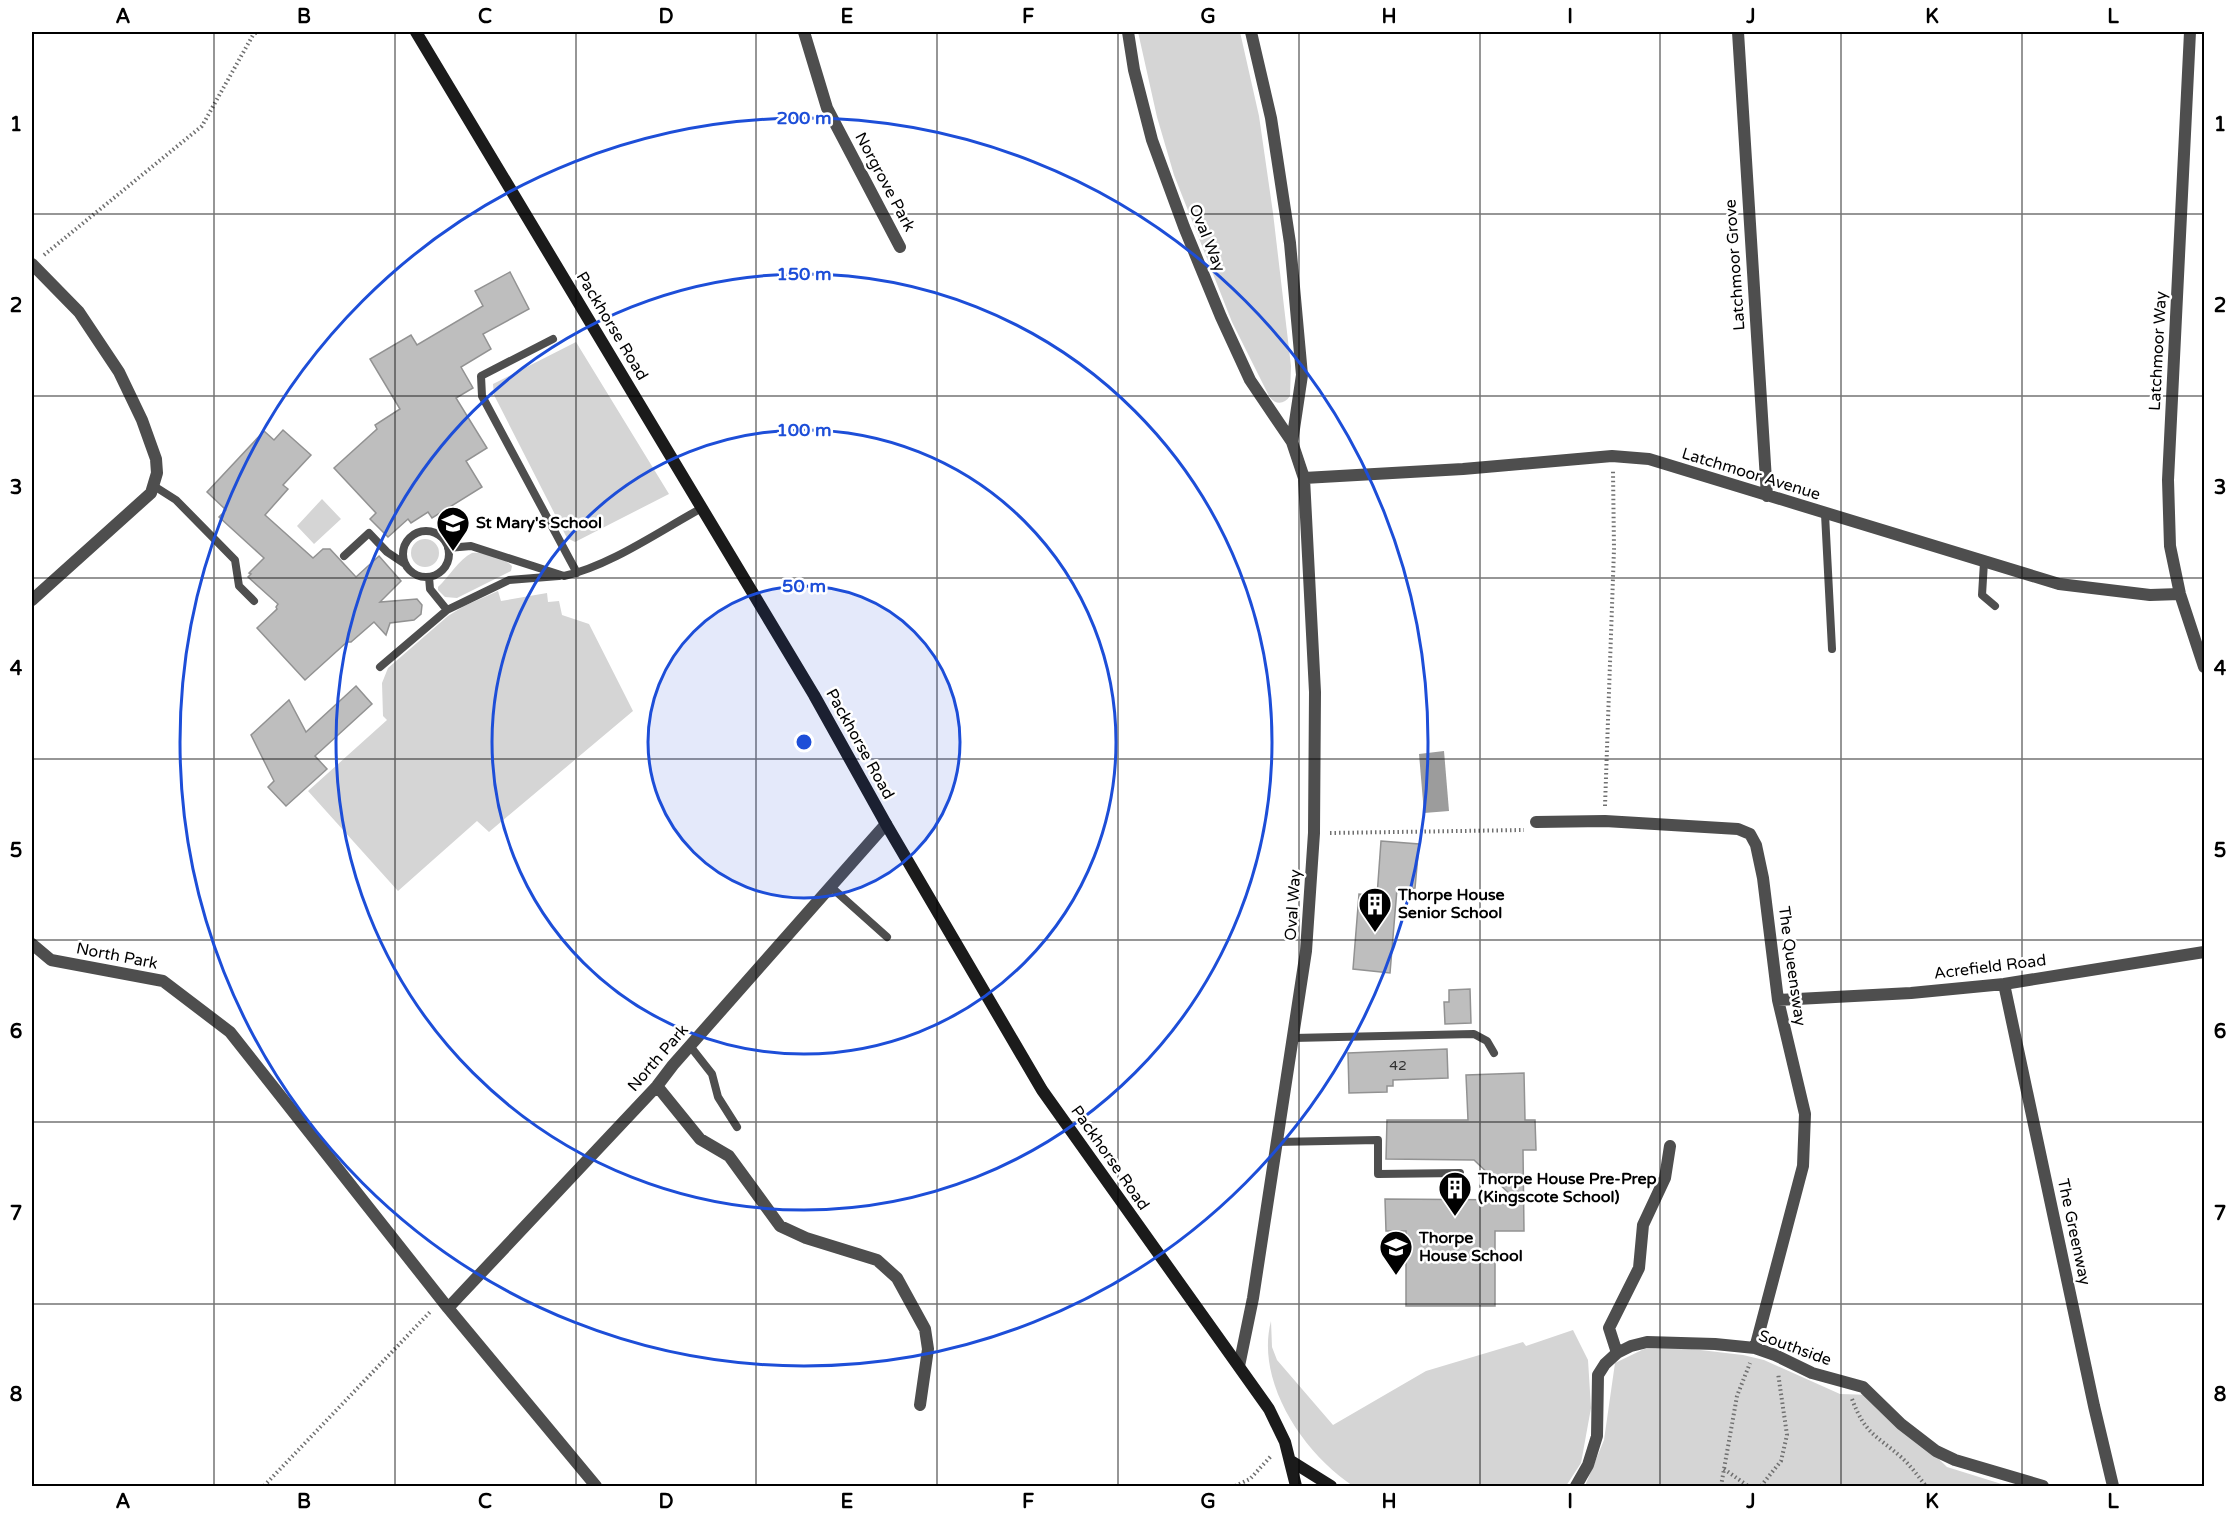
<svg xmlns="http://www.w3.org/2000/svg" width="2236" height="1518" font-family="'Varela Round',sans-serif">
<rect width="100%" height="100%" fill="#fff"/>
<path fill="#d5d5d5" d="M1138 32H1240L1259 116 1273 213 1291 366 1290 396C1284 405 1275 405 1269 396L1232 322 1174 175 1157 117Z
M576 342 669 494 575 542 567 538 494 395 493 384Z
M322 499 341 519 314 544 297 526Z
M411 553a14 14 0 1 1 28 0a14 14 0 1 1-28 0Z
M472 553C483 552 504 557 512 566L511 571 457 598 445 597 438 590V587C449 577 459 559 472 553Z
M498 591 501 601 547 593 548 602 559 601 562 615 589 624 633 711 489 832 477 821 398 891 308 791 387 720 383 716 382 683 388 668 448 616 464 606Z
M1271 1321 1272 1347 1277 1360 1333 1425 1426 1371 1523 1342 1526 1346 1573 1330 1588 1360 1591 1408 1581 1463 1566 1486H1353C1304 1454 1255 1382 1271 1321Z
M1675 1347 1743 1355 1764 1360 1840 1394 1873 1395 1947 1467 2008 1486H1585L1604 1440 1615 1363 1644 1349Z"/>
<path fill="#9c9c9c" d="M1444 751 1449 811 1424 813 1419 754Z"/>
<path fill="#bebebe" stroke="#929292" stroke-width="1.5" d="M510 272 529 309 483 334 491 349 461 367 473 388 456 398 487 448 466 461 482 487 432 518 428 512 411 523 408 519 388 537 370 519 376 513 334 468 377 429 375 425 400 409 370 359 411 335 417 345 483 306 475 291Z
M283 430 311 455 283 485 288 489 265 515 313 558 323 549H330L356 577 379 556 401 581 380 602 417 599 422 605 421 614 414 620 390 623 386 635 374 622 351 642H347L305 680 257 628 277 609 276 607 278 604 248 577 251 574 249 573 264 558 219 517 226 510 207 492 264 431 274 440Z
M356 686 372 704 315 756 327 769 286 806 268 787 274 781 251 735 289 700 306 732Z
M1381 841 1419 844 1415 888 1397 889 1390 973 1353 969 1359 894 1377 896Z
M1470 989 1471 1023 1445 1024 1444 1002H1449V990Z
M1447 1049 1448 1078 1393 1080V1086H1387V1092L1349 1093 1348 1053Z
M1524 1073 1525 1120H1535L1536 1150H1523L1524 1231H1495V1306H1406V1231H1386L1385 1199 1516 1200 1474 1160 1386 1159 1387 1120H1468L1466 1075Z"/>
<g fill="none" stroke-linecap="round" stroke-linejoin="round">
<path stroke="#707070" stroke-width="4" stroke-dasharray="1.5 3" stroke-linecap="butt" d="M44 255 202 126 253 35 257 32
M1605 806 1614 549 1613 471
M1330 833 1524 830
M1852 1399C1865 1434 1876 1435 1901 1457 1910 1465 1918 1476 1926 1486
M1724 1469 1748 1486
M264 1486 431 1311
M1235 1486 1250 1479 1272 1455
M1721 1486 1737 1396 1750 1363
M1761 1486 1781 1461 1787 1435 1778 1373"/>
<path stroke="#4e4e4e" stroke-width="8" d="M553 339 481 376 482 396 577 573
M154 486 176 500 235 560 239 586 254 601
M1825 514 1832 649
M403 554a23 23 0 1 1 46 0a23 23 0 1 1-46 0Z
M448 548 471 546 564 576C610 566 661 530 702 508
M344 556 369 533 387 552 405 564
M1984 562 1982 595 1995 606
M447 610 509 580 559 576
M380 667 447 610 430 589 429 577
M831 887 887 937
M1293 1038 1474 1034 1487 1041 1494 1053
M690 1046 712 1074 718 1097 737 1127
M1276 1142 1378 1140V1174L1460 1173"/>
<path stroke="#4e4e4e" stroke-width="12" d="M804 32 827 108 900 247
M1128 32 1134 70 1152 140 1184 227 1221 317 1250 380 1292 442 1304 478 1315 692 1314 833 1306 951 1253 1298 1239 1366
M1251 32 1271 118 1290 243 1302 375 1292 442
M1738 32 1767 496
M2190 32 2168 480 2170 546 2180 594 2204 667
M32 264 79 312 119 372 142 420 156 459 157 473 151 493 32 600
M1304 478 1463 469 1612 456 1649 459 2059 584 2150 595 2180 594
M1536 822 1605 821 1738 829 1750 834 1756 845 1763 878 1778 1000 1805 1114 1803 1166 1755 1348
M32 944 51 960 163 981 230 1032 448 1308 596 1486
M2004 984 2094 1406 2113 1486
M1778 1000 1911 993 2004 984 2204 952
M657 1086 700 1139 729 1156 780 1226 806 1238 877 1260 897 1278 925 1329 928 1349 920 1405
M448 1308 657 1086 673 1065 886 824
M1617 1353 1609 1328 1639 1268 1643 1225 1665 1178 1670 1146
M1576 1486 1588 1465 1597 1436 1598 1375 1605 1364 1617 1353 1631 1346 1647 1342 1715 1344 1755 1348 1775 1355 1812 1373 1863 1387 1901 1424 1936 1451 1955 1460 2043 1486"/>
<path stroke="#1b1b1b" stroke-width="12" d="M416 32 814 695 886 824 1042 1090 1269 1409 1285 1442 1296 1486
M1291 1461 1331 1486"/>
</g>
<path fill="none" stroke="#000" stroke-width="1.5" stroke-opacity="0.55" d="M214 32V1486M395 32V1486M576 32V1486M756 32V1486M937 32V1486M1118 32V1486M1299 32V1486M1480 32V1486M1660 32V1486M1841 32V1486M2022 32V1486M32 214H2204M32 396H2204M32 578H2204M32 759H2204M32 940H2204M32 1122H2204M32 1304H2204"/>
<circle cx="804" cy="742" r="156" fill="#1d4ed8" fill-opacity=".12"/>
<g fill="none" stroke="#1d4ed8" stroke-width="3">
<circle cx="804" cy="742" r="156"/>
<circle cx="804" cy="742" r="312"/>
<circle cx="804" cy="742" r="468"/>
<circle cx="804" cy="742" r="624"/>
</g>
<defs>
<symbol id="school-pin" viewBox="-11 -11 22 30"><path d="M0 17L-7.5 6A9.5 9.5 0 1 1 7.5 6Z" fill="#000" stroke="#fff"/><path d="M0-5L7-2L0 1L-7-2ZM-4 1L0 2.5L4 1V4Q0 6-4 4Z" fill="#fff"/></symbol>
<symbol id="building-pin" viewBox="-11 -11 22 30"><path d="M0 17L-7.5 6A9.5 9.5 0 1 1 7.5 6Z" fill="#000" stroke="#fff"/><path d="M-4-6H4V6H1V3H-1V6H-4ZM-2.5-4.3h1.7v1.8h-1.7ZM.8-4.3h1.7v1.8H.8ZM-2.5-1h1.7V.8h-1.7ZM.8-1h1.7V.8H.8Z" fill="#fff"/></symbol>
</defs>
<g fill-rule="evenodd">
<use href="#school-pin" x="434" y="504" width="38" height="52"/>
<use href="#building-pin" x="1356" y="885" width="38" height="52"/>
<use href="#building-pin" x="1436" y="1169" width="38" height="52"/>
<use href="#school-pin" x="1377" y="1228" width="38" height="52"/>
</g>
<g text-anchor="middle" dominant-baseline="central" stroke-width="5" stroke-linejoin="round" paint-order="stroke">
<g font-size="14" fill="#303030">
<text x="1398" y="1065">42</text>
</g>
<g font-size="16" fill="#000" stroke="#fff">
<text transform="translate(885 182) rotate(62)">Norgrove Park</text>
<text transform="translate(1207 238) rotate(68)">Oval Way</text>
<text transform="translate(1735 265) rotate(-94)">Latchmoor Grove</text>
<text transform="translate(612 326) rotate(59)">Packhorse Road</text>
<text transform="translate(2158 351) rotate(-87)">Latchmoor Way</text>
<text transform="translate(1751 474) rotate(17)">Latchmoor Avenue</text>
<text transform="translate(860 744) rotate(61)">Packhorse Road</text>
<text transform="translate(1293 905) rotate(-86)">Oval Way</text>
<text transform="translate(117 956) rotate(11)">North Park</text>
<text transform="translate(1792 966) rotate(82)">The Queensway</text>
<text transform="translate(1990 967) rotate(-7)">Acrefield Road</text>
<text transform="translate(658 1058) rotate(-49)">North Park</text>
<text transform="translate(1110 1158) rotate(55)">Packhorse Road</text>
<text transform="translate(2074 1232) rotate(78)">The Greenway</text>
<text transform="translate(1795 1348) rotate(20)">Southside</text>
</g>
<g font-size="16" font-weight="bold" fill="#000" stroke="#fff" text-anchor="start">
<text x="476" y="523">St Mary's School</text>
<text x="1398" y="895">Thorpe House<tspan x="1398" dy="18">Senior School</tspan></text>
<text x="1478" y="1179">Thorpe House Pre-Prep<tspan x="1478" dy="18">(Kingscote School)</tspan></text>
<text x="1419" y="1238">Thorpe<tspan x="1419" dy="18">House School</tspan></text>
</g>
</g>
<circle cx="804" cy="742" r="9" fill="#1d4ed8" stroke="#fff" stroke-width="3"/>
<g font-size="18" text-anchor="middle" font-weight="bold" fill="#1d4ed8" stroke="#fff" stroke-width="5" stroke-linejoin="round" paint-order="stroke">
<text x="804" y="124">200 m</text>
<text x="804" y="280">150 m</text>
<text x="804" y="436">100 m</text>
<text x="804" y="592">50 m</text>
</g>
<rect width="2236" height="1518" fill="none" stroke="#ffffff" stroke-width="66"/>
<rect x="33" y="33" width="2170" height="1452" fill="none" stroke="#000" stroke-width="2"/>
<g font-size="20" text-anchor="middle" font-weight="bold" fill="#000">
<text x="123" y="23">A</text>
<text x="304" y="23">B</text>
<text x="485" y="23">C</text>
<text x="666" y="23">D</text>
<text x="847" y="23">E</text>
<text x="1028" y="23">F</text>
<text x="1208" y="23">G</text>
<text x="1389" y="23">H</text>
<text x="1570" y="23">I</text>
<text x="1751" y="23">J</text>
<text x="1932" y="23">K</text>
<text x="2113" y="23">L</text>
<text x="16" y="131">1</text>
<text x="2220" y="131">1</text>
<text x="16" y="312">2</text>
<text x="2220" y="312">2</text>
<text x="16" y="494">3</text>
<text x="2220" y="494">3</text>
<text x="16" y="675">4</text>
<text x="2220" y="675">4</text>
<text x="16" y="857">5</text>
<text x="2220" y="857">5</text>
<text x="16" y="1038">6</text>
<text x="2220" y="1038">6</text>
<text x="16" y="1220">7</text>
<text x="2220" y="1220">7</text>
<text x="16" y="1401">8</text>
<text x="2220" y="1401">8</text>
<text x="123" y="1508">A</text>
<text x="304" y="1508">B</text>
<text x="485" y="1508">C</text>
<text x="666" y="1508">D</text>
<text x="847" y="1508">E</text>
<text x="1028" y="1508">F</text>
<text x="1208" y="1508">G</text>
<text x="1389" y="1508">H</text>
<text x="1570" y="1508">I</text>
<text x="1751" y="1508">J</text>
<text x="1932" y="1508">K</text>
<text x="2113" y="1508">L</text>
</g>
</svg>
